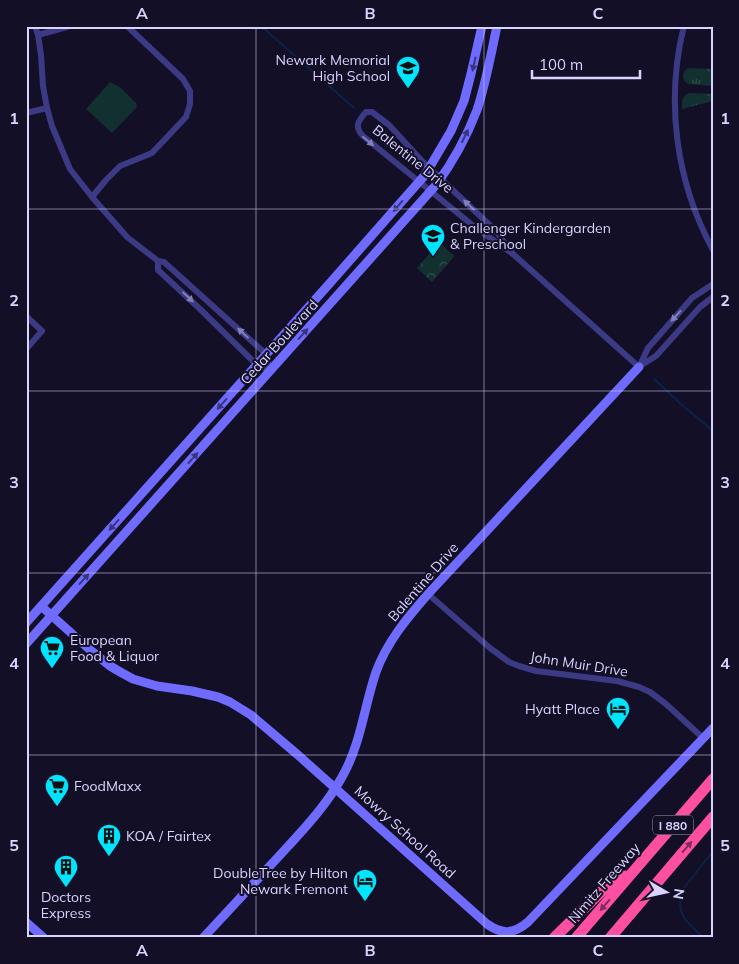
<svg xmlns="http://www.w3.org/2000/svg" width="739" height="964" font-family="Mulish,sans-serif">
<defs>
<pattern id="grass-tufts" width="24" height="20" patternUnits="userSpaceOnUse" patternTransform="scale(1.25)"><rect width="24" height="20" fill="#12302f"/><path d="M3 7l-1-3M5 7V3M7 7l1-3M15 17l-1-3M17 17v-4M19 17l1-3" fill="none" stroke="#344d4e"/></pattern>
<pattern id="forest-crowns" width="20" height="18" patternUnits="userSpaceOnUse" patternTransform="scale(1.25)"><rect width="20" height="18" fill="#12302f"/><path d="M2 6a3 3 0 1 1 6 0M12 15a3 3 0 1 1 6 0" fill="none" stroke="#344d4e"/></pattern>
</defs>
<rect width="100%" height="100%" fill="#130f26"/>
<path fill="url(#grass-tufts)" d="M688 68 713 69V86L688 84C682 80 681 73 688 68Z
M689 93 713 94V101L682 109C682 102 681 97 689 93Z"/>
<path fill="url(#forest-crowns)" d="M440 243 454 256 452 259 432 282 417 268 437 245 438 246Z"/>
<path fill="#12302f" d="M110 82 120 87 136 103 137 107 112 133 86 109Z"/>
<g fill="none" stroke-linecap="round" stroke-linejoin="round">
<path stroke="#0c2248" stroke-width="2" d="M261 26 354 108
M654 379 681 404 713 431
M704 938C687 923 673 912 684 888L713 851"/>
<path stroke="#3d3a85" stroke-width="6" d="M35 26 38 35 41 55 43 86 47 108 52 126 70 169 92 197 127 237 158 261 164 262 266 354 271 371
M684 26C665 101 676 182 713 250
M38 35 70 26
M26 113 47 108
M92 197 106 180 120 166 152 153 186 117 190 104V91L183 79 127 26
M513 254 496 231 423 162 389 125 372 112H366C358 121 354 127 363 136L476 228 513 254 639 367
M158 261V270L200 309 257 365 271 371
M26 316 42 331 27 348 26 347
M640 366 656 356 700 307 713 297
M639 367 648 348 692 298 713 284
M428 594 490 648 509 662 519 666 536 671 617 681 639 687 650 692 666 704 703 738"/>
<path stroke="#6f6bff" stroke-width="9" d="M41 606 89 649 110 666 122 673 133 679 157 686 192 691 218 697 230 702 251 715 298 755 487 924C502 935 514 934 528 922L713 728
M26 623 330 283 425 175 451 131 464 101 471 74 482 26
M26 644 436 185C453 162 467 136 477 110 486 83 491 54 497 26
M26 922 44 938
M203 938C229 910 255 882 281 854 303 830 326 806 342 777 361 744 364 707 376 672 387 642 407 618 428 594L639 367"/>
<path stroke="#ff4fa3" stroke-width="11" d="M554 938 606 887 625 876
M576 938 713 779
M610 938 713 817"/>
</g>
<defs><path id="oneway-solid" d="M-6-.8H1V-3.2L6.5 0L1 3.2V.8H-6Z" transform="scale(1.25)"/></defs>
<g fill="#38347d">
<use href="#oneway-solid" transform="translate(474 64) rotate(103)"/>
<use href="#oneway-solid" transform="translate(465 136) rotate(-64)"/>
<use href="#oneway-solid" transform="translate(398 206) rotate(131)"/>
<use href="#oneway-solid" transform="translate(303 334) rotate(-48)"/>
<use href="#oneway-solid" transform="translate(222 404) rotate(132)"/>
<use href="#oneway-solid" transform="translate(193 458) rotate(-48)"/>
<use href="#oneway-solid" transform="translate(114 525) rotate(132)"/>
<use href="#oneway-solid" transform="translate(84 579) rotate(-48)"/>
</g>
<g fill="#837fbc">
<use href="#oneway-solid" transform="translate(368 141) rotate(40)"/>
<use href="#oneway-solid" transform="translate(469 205) rotate(-137)"/>
<use href="#oneway-solid" transform="translate(188 297) rotate(43)"/>
<use href="#oneway-solid" transform="translate(676 316) rotate(132)"/>
<use href="#oneway-solid" transform="translate(243 333) rotate(-137)"/>
</g>
<g fill="#7d2c5e">
<use href="#oneway-solid" transform="translate(687 847) rotate(-49)"/>
<use href="#oneway-solid" transform="translate(605 905) rotate(131)"/>
</g>
<path fill="none" stroke="#d9d4ff" stroke-width="1" stroke-opacity="0.55" d="M256 26V938M484 26V938M26 209H713M26 391H713M26 573H713M26 755H713"/>
<defs>
<symbol id="school-pin" viewBox="-11 -11 22 30"><path d="M0 17L-7.5 6A9.5 9.5 0 1 1 7.5 6Z" fill="#00e5ff" stroke="#130f26"/><path d="M0-5L7-2L0 1L-7-2ZM-4 1L0 2.5L4 1V4Q0 6-4 4Z" fill="#111"/></symbol>
<symbol id="supermarket-pin" viewBox="-11 -11 22 30"><path d="M0 17L-7.5 6A9.5 9.5 0 1 1 7.5 6Z" fill="#00e5ff" stroke="#130f26"/><path d="M-6-5.5h2.5l.6 2H6L4.5 2H-2.5L-4.4-4H-6ZM-1.5 3.2a1.3 1.3 0 1 0 .1 0ZM3 3.2a1.3 1.3 0 1 0 .1 0Z" fill="#111"/></symbol>
<symbol id="hotel-pin" viewBox="-11 -11 22 30"><path d="M0 17L-7.5 6A9.5 9.5 0 1 1 7.5 6Z" fill="#00e5ff" stroke="#130f26"/><path d="M-6-4.5h1.5V1H6V5H4.5V3h-9V5H-6ZM-4 0a1.8 1.8 0 1 1 3.6 0ZM.5 0V-2.5h3Q6-2.5 6 0Z" fill="#111"/></symbol>
<symbol id="building-pin" viewBox="-11 -11 22 30"><path d="M0 17L-7.5 6A9.5 9.5 0 1 1 7.5 6Z" fill="#00e5ff" stroke="#130f26"/><path d="M-4-6H4V6H1V3H-1V6H-4ZM-2.5-4.3h1.7v1.8h-1.7ZM.8-4.3h1.7v1.8H.8ZM-2.5-1h1.7V.8h-1.7ZM.8-1h1.7V.8H.8Z" fill="#111"/></symbol>
</defs>
<g fill-rule="evenodd">
<use href="#school-pin" x="394" y="54" width="28" height="38"/>
<use href="#school-pin" x="419" y="222" width="28" height="38"/>
<use href="#supermarket-pin" x="38" y="634" width="28" height="38"/>
<use href="#hotel-pin" x="604" y="695" width="28" height="38"/>
<use href="#supermarket-pin" x="43" y="772" width="28" height="38"/>
<use href="#building-pin" x="95" y="822" width="28" height="38"/>
<use href="#building-pin" x="52" y="853" width="28" height="38"/>
<use href="#hotel-pin" x="351" y="867" width="28" height="38"/>
</g>
<g text-anchor="middle" dominant-baseline="central" stroke-width="4" stroke-linejoin="round" paint-order="stroke">
<rect fill="#130f26" stroke="#9e99be" stroke-width="1" x="653" y="815.5" width="40" height="19" rx="4"/>
<g font-size="12" font-weight="bold" fill="#d9d4ff">
<text x="673" y="825">I 880</text>
</g>
<g font-size="14" fill="#d9d4ff" stroke="#130f26" text-anchor="start">
<text x="390" y="60" text-anchor="end">Newark Memorial<tspan x="390" dy="16">High School</tspan></text>
<text x="450" y="228">Challenger Kindergarden<tspan x="450" dy="16">&amp; Preschool</tspan></text>
<text x="70" y="640">European<tspan x="70" dy="16">Food &amp; Liquor</tspan></text>
<text x="600" y="709" text-anchor="end">Hyatt Place</text>
<text x="74" y="786">FoodMaxx</text>
<text x="126" y="836">KOA / Fairtex</text>
<text x="348" y="873" text-anchor="end">DoubleTree by Hilton<tspan x="348" dy="16">Newark Fremont</tspan></text>
<text x="66" y="897" text-anchor="middle">Doctors<tspan x="66" dy="16">Express</tspan></text>
</g>
<g font-size="14" fill="#d9d4ff" stroke="#130f26">
<text transform="translate(413 159) rotate(39)">Balentine Drive</text>
<text transform="translate(279 342) rotate(-48)">Cedar Boulevard</text>
<text transform="translate(423 582) rotate(-49)">Balentine Drive</text>
<text transform="translate(579 664) rotate(9)">John Muir Drive</text>
<text transform="translate(405 832) rotate(42)">Mowry School Road</text>
<text transform="translate(604 883) rotate(-49)">Nimitz Freeway</text>
</g>
</g>
<rect width="739" height="964" fill="none" stroke="#130f26" stroke-width="55"/>
<g transform="translate(666 892) rotate(99)" stroke="#130f26" stroke-width="4" paint-order="stroke">
<path d="M0-4L9 19L0 12L-9 19Z" fill="#d9d4ff"/>
<text y="-8" font-size="14" font-weight="bold" text-anchor="middle" fill="#d9d4ff">N</text>
</g>
<path d="M532 70v8h108v-8" fill="none" stroke="#d9d4ff" stroke-width="2.5"/>
<text x="539" y="70" font-size="15" fill="#d9d4ff" stroke="#130f26" stroke-width="4" paint-order="stroke">100 m</text>
<rect x="28" y="28" width="684" height="908" fill="none" stroke="#d9d4ff" stroke-width="2"/>
<g font-size="16" text-anchor="middle" font-weight="bold" fill="#d9d4ff">
<text x="142" y="19">A</text>
<text x="370" y="19">B</text>
<text x="598" y="19">C</text>
<text x="14" y="124">1</text>
<text x="725" y="124">1</text>
<text x="14" y="306">2</text>
<text x="725" y="306">2</text>
<text x="14" y="488">3</text>
<text x="725" y="488">3</text>
<text x="14" y="669">4</text>
<text x="725" y="669">4</text>
<text x="14" y="851">5</text>
<text x="725" y="851">5</text>
<text x="142" y="956">A</text>
<text x="370" y="956">B</text>
<text x="598" y="956">C</text>
</g>
</svg>
